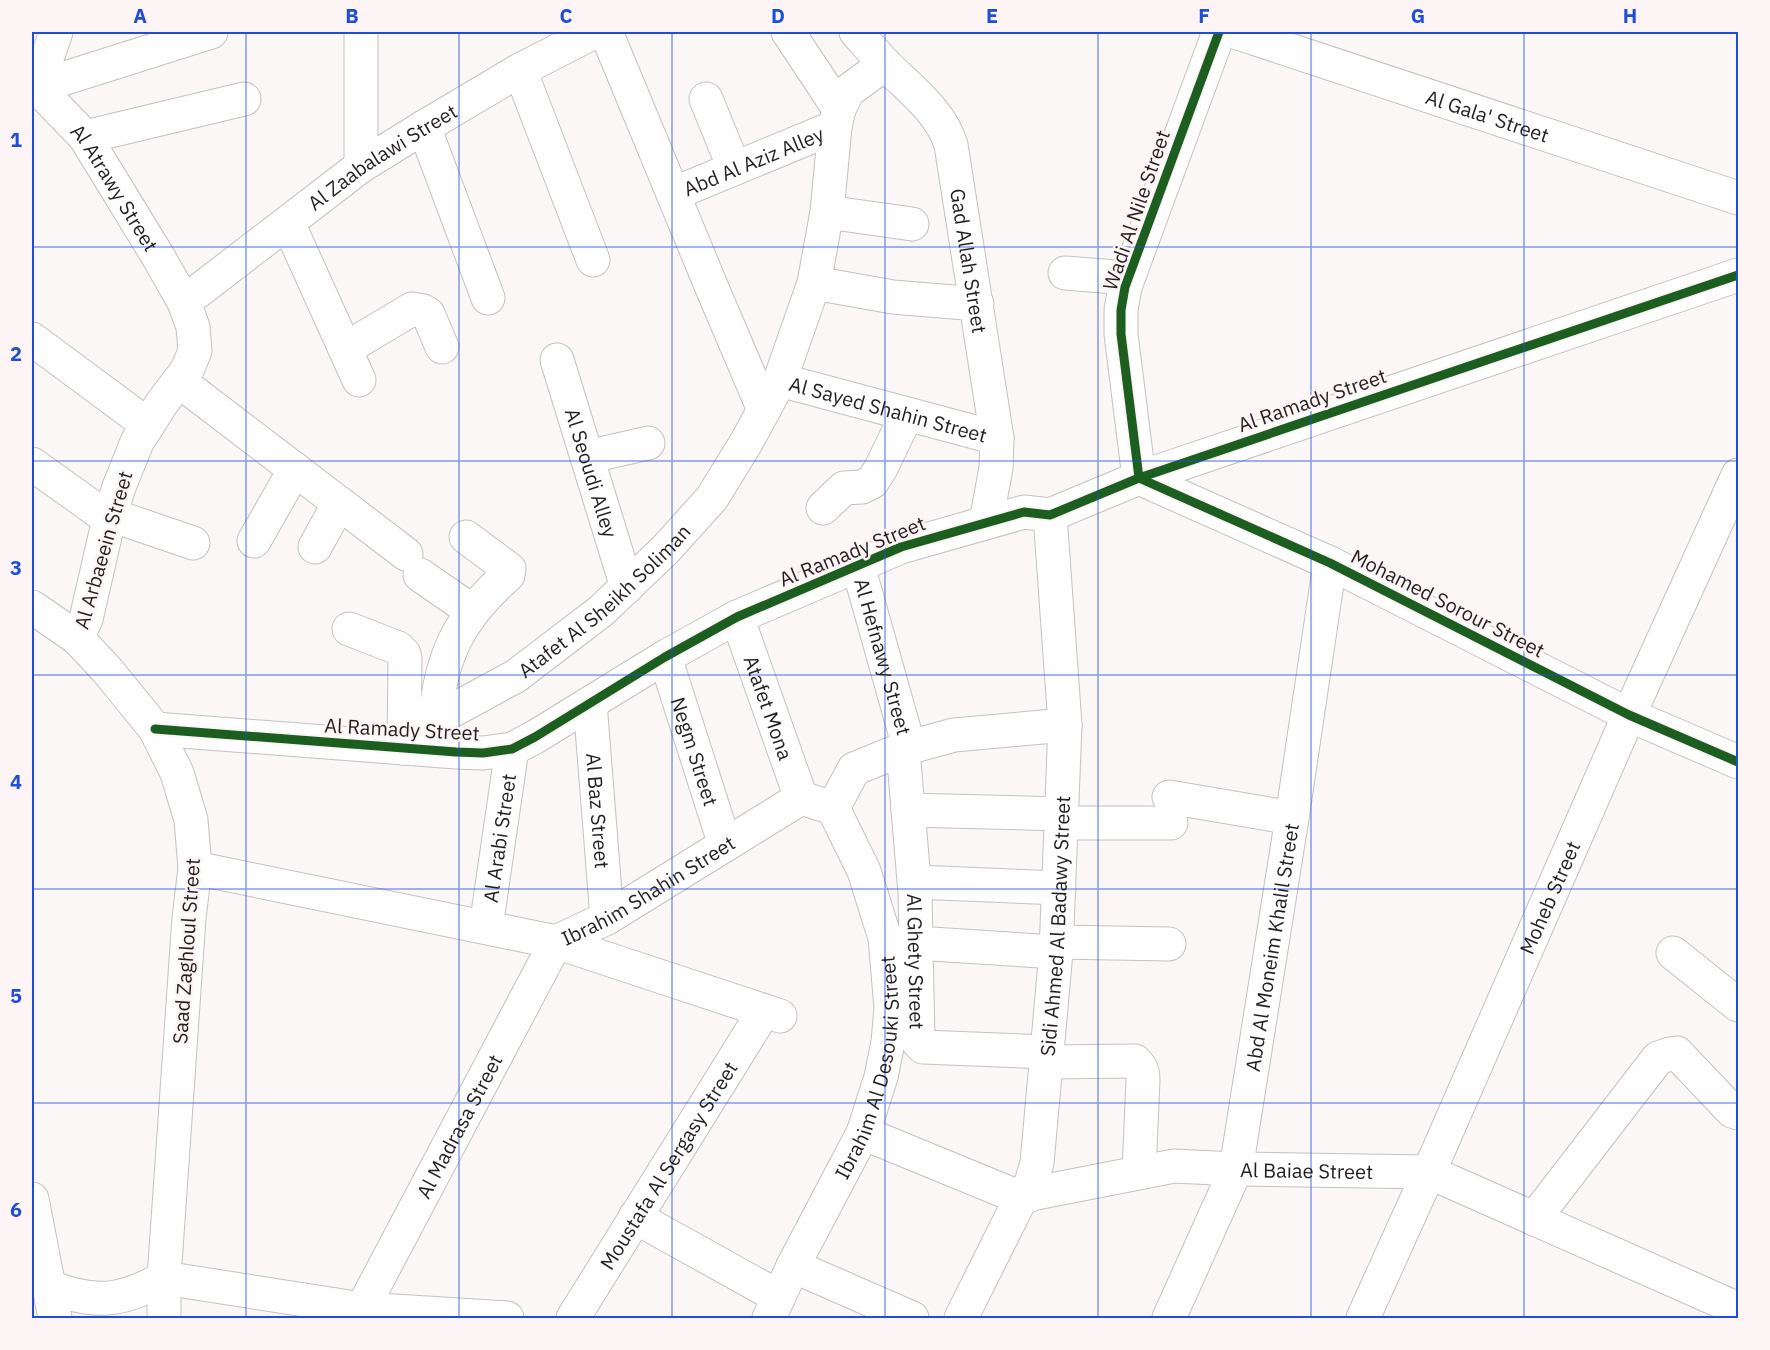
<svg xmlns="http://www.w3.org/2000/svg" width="1770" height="1350" font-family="'IBM Plex Sans',sans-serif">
<rect width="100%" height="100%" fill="#fbf7f7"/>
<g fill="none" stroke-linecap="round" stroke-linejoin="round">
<defs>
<g id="minor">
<path d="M361 32V166"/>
<path d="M606 32 712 288 764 410"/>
<path d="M788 32 839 109"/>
<path id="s1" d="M856 32C866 43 876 55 887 66 911 90 941 112 951 145L997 438 996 468 986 522"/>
<path d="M1219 32 1125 287 1121 310V334L1139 478 1330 563 1629 715 1738 762"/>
<path id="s2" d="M1235 32 1738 198"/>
<path d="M520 70 593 260"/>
<path id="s3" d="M32 82 85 137 159 258 184 302 193 327 195 351 187 370 162 403 137 442 119 487 109 519 86 619 77 638"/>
<path d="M37 87 211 32"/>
<path d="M32 93 37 87 56 32"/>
<path d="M706 99 734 168"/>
<path d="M424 127 488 298"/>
<path d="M85 137 244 99"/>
<path id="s4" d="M673 194 835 127"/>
<path d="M827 212 912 224"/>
<path d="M288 223 359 380"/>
<path d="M1065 273 1128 278"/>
<path d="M814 283 893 297 977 304"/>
<path id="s5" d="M184 302 361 166 424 127 520 70 594 32"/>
<path d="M32 339 148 425"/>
<path d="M345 349 412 309 423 311 428 314 442 347"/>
<path id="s6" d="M557 360 627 587"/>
<path id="s7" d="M780 380 997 438"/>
<path d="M179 381 406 554"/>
<path d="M587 457 648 443"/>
<path d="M32 464 109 519"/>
<path d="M823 508 844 488 862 487 872 482 881 468 907 414"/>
<path d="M111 515 193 543"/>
<path d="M254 541 295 469"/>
<path d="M315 547 339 503"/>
<path id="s8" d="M858 566 909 747"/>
<path d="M420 575 472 611"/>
<path d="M32 607 77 638 107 670 155 729 177 773 191 820 195 868 189 918 164 1278V1318"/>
<path id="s9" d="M737 617 801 798"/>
<path d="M349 629 398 648 404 654 405 659 404 748"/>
<path id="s10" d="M665 657 725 845"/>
<path id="s11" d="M590 703 607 918"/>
<path d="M435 720C441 655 459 618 508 575L509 569 466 537"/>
<path d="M155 729 456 752 483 753 512 749 535 737 665 657 737 617 901 547 1024 512 1050 515 1139 478 1738 275"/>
<path id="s12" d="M404 748 421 731 435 720 516 676 601 611 666 549 712 498 747 441 780 380 814 283 827 212 835 127 839 109 848 91 885 64"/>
<path id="s13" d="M903 749 915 893 918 1042 923 1047 1047 1052"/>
<path d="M1169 797 1292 818"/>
<path d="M908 810 1062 814"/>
<path d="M1061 823H1171"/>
<path id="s14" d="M195 868 556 942 607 918 801 798 833 808 854 769 903 749 954 735 1065 725"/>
<path d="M915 882 1059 888"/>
<path id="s15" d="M486 927 512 749"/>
<path d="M1057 942 1169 944"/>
<path d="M916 943 1056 952"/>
<path d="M1673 953 1738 1005"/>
<path d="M1046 1062 1135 1061C1141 1067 1143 1071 1143 1080L1139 1172"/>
<path id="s16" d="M863 1133 1021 1198 1036 1193 1174 1166 1236 1169 1429 1172 1738 1309"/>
<path d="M32 1199 55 1318"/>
<path d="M635 1217 779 1297"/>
<path d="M1534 1219 1658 1058 1670 1054 1677 1053 1732 1111 1738 1113"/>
<path d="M793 1266 912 1318"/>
<path d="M48 1286C95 1305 121 1302 164 1278L362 1309 507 1318"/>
<path id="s17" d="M362 1309 556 942 780 1016"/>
<path id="s18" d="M573 1318 764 1011"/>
<path id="s19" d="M769 1318 793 1266 863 1133 881 1077 888 1042 891 1008 885 938 864 871 833 808"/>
<path id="s20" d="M961 1318 1021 1198 1031 1183 1037 1163 1056 952 1065 725 1050 515"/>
<path id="s21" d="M1169 1318 1236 1169 1292 818 1330 563"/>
<path id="s22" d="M1363 1318 1429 1172 1629 715 1738 475"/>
</g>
</defs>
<use href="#minor" stroke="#c5c1c1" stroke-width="35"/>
<use href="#minor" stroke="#fefefe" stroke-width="33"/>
<defs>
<path id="cycleway" d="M1219 32 1125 287 1121 310V334L1139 478 1330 563 1629 715 1738 762
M155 729 456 752 483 753 512 749 535 737 665 657 737 617 901 547 1024 512 1050 515 1139 478 1738 275"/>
</defs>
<use href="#cycleway" stroke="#fdf5f5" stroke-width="13"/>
<use href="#cycleway" stroke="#1b5e20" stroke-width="9"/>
</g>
<path fill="none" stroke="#1d4ed8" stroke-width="1.5" stroke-opacity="0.55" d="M246 32V1318M459 32V1318M672 32V1318M885 32V1318M1098 32V1318M1311 32V1318M1524 32V1318M32 247H1738M32 461H1738M32 675H1738M32 889H1738M32 1103H1738"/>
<g text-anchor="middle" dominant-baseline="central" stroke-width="5" stroke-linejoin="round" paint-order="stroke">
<g font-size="20" fill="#231e1e" stroke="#fdf5f5">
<text stroke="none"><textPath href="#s2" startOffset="266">Al Gala' Street</textPath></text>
<text stroke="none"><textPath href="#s5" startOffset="246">Al Zaabalawi Street</textPath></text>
<text stroke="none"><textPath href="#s4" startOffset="87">Abd Al Aziz Alley</textPath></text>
<text stroke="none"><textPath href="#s3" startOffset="135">Al Atrawy Street</textPath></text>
<text transform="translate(1136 210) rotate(-71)">Wadi Al Nile Street</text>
<text stroke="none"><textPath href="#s1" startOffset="266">Gad Allah Street</textPath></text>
<text transform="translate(1312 400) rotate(-19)">Al Ramady Street</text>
<text stroke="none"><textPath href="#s7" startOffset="112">Al Sayed Shahin Street</textPath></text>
<text stroke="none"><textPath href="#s6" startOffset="118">Al Seoudi Alley</textPath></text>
<text transform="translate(103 550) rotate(-74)">Al Arbaeein Street</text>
<text transform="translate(852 551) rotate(-22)">Al Ramady Street</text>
<text stroke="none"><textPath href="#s12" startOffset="250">Atafet Al Sheikh Soliman</textPath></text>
<text transform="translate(1448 603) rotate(27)">Mohamed Sorour Street</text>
<text stroke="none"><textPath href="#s8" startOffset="94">Al Hefnawy Street</textPath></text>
<text stroke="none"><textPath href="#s9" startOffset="96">Atafet Mona</textPath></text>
<text transform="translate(402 729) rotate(3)">Al Ramady Street</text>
<text stroke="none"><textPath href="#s10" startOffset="99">Negm Street</textPath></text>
<text stroke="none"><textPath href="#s11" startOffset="108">Al Baz Street</textPath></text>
<text stroke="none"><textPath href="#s15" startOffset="90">Al Arabi Street</textPath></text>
<text stroke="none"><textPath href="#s14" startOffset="474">Ibrahim Shahin Street</textPath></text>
<text stroke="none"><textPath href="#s22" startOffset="460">Moheb Street</textPath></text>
<text stroke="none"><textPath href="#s20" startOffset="411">Sidi Ahmed Al Badawy Street</textPath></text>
<text stroke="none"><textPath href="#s21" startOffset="388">Abd Al Moneim Khalil Street</textPath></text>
<text transform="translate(186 951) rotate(-86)">Saad Zaghloul Street</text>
<text stroke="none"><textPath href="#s13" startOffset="213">Al Ghety Street</textPath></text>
<text stroke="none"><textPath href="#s19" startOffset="273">Ibrahim Al Desouki Street</textPath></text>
<text stroke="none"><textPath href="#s17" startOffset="207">Al Madrasa Street</textPath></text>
<text stroke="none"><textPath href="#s18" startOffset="180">Moustafa Al Sergasy Street</textPath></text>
<text stroke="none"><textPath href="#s16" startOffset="460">Al Baiae Street</textPath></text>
</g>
</g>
<rect width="1770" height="1350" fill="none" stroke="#fdf5f5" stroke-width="66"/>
<rect x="33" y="33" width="1704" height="1284" fill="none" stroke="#1d4ed8" stroke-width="2"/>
<g font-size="20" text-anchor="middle" font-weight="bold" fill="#1d4ed8">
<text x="140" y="23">A</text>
<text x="352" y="23">B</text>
<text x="566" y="23">C</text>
<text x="778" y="23">D</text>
<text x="992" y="23">E</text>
<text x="1204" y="23">F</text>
<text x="1418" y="23">G</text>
<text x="1630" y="23">H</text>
<text x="16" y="147">1</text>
<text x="16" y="361">2</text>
<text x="16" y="575">3</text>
<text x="16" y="789">4</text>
<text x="16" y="1003">5</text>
<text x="16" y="1217">6</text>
</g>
</svg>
